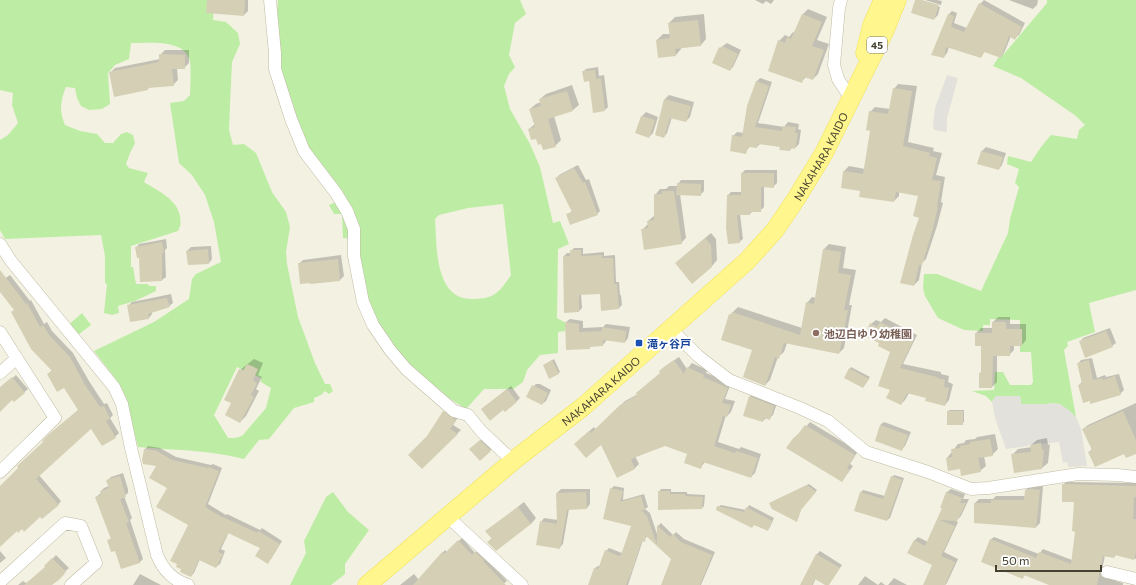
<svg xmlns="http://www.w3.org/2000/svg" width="1136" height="585" font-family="Commissioner,'Noto Sans JP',sans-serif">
<rect width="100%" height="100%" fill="#f3f1e1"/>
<path fill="#bdeda4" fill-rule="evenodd" d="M0 0H214L213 20 226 22 238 33 240 44 232 62 230 105 229 130 233 145 244 144 256 153 272 192 286 212 290 227 286 252 287 264 298 317 315 363 325 384H330L333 391 329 394 325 391 321 395 314 398V402L294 408 269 439 259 440 244 459C209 450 174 450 138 447L124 393 115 378 94 351 154 322 189 299 192 279 196 274 221 262 214 222 205 195 192 175 179 163 170 103 184 101 190 95C190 87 192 64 189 58 182 39 147 43 131 43L129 59 115 65 108 73 110 104 102 109 89 110 81 106 77 98 75 88 66 87C60 102 59 111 65 125L80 131 97 134 105 143H113L121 134 127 132 133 135 135 143 130 153 126 164 129 168 148 173 144 182C158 191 177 199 180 216 181 223 181 225 178 231L131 246V267H133L136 284H148L149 286H156V291L135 301 118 306 119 313 112 315 104 313 107 284 105 283V256L101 235 5 239 0 230V140L8 135 18 123 12 105 13 93 0 90ZM237 367 261 378V382L271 388 266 408 242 436 235 438H228L214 415Z
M278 0H520L526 14 515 23 509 55 515 67 509 74 504 86 510 109 530 144 540 167 553 223 560 221 569 244 558 249 557 318 566 323 565 331 558 332V353L540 355 527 370 523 382 513 389H484L466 409 435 389 396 350 382 331 364 294 358 239 343 238 342 214H334L329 205 336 202 304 151 277 68 268 10 277 11ZM503 204 511 275C500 291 496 298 475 299 434 302 437 246 435 219L439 215 468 208Z
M1047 0H1136V290L1089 303 1095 332 1067 342 1068 346 1064 350 1076 417 1060 404 1051 403 1048 404H1021L1020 396H996L992 402 986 396 972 391 994 390 995 372H1003L1010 385H1031L1033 382 1031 352H1020V320L990 319V325H983V331L964 330 938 318 925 296 923 288 924 274H937L981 291 1008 233 1010 219 1019 187 1015 183 1019 169 1007 164 1008 156 1031 162 1041 147 1051 135 1077 139 1079 130 1085 125 1076 116 1021 78 993 66 998 58 1004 54 1047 3Z
M82 313 91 325 74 338 66 327Z
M1055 415C1064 418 1067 421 1071 429L1057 431Z
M333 492 348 512 369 530 345 564V574L331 585H290L306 553 304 541 326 497Z"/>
<path fill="#e2e1db" d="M947 75 958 78 947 118V131L945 132 934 130 933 124 935 108Z
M996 396H1020L1021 404H1048L1051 403 1060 404 1070 411 1076 417 1081 429 1087 466 1068 467 1067 462 1063 463 1059 442 1042 444V443L1029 445 1028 446 1006 449 995 418 992 402Z"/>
<path fill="#0003" d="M208 0H248V11L244 15Z
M755 0H774L771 4 766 1 763 4Z
M916 0 940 7 938 15 934 19Z
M925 0H937L942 1 941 5Z
M984 0 1025 23 1019 35 1015 38 1011 36 1004 53 1001 57 985 51 981 57 949 47 947 53 944 57 948 15 952 11 957 13 954 23 967 28 980 4Z
M1009 0H1038L1037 5 1033 9Z
M808 9 827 17 817 40 829 44 818 74 813 79 806 77 801 82 769 71 779 41 785 35 789 37 793 32 795 33 803 14Z
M704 14 706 39 701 45 681 47V49L676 55 657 40 663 34H670L669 23 675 17Z
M727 43 741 50 733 67 730 70 720 48Z
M165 50H189V63L184 68H177L178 80 173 85 150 87 148 89 110 73 115 68 160 59V55Z
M598 67 599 76 604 75 608 107 605 110 590 80 583 72 586 69Z
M760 78 772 82 758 123 784 127 788 122 799 124 798 129 801 130 799 144 795 148H792L790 150 781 146 761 143 757 147 750 146 745 153 733 136 737 132 744 133 756 82Z
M898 84 917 86 908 142 934 148 933 151 942 153 936 175 945 177 941 202 943 203 937 226 926 259 922 263 919 280 914 285 920 217 919 195 899 192V196L894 201 861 190 844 171 849 166 865 169 871 130 870 112 875 107 890 109 894 89Z
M572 85 579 105 573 110 554 116 561 140 555 146 542 142 529 129 535 124 530 109 536 104 541 102 540 99 546 94Z
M669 95 694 102 690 117 686 121 672 117 667 133 664 137 656 135 665 99Z
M646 112 658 117 653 133 649 137 636 133 642 116Z
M986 147 1006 153 1002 165 999 169 978 163 982 151Z
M578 165 586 180 589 179 600 211 597 214 567 215 572 211 556 179 559 175Z
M745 170H777V183L773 187 764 186V207L760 211H753L750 214H740L743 239 739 242 728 195 731 192H742V173Z
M681 180H704V191L700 195 680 194 686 238 681 243 642 230 648 224V221L655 215V195L660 189H666L669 186H677L678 184Z
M711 233 716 239 717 260 712 266 684 256Z
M166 239 167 248 165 250 166 277 162 280 140 256 136 248 139 244Z
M829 244 846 247 843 268 856 270 849 305H852L844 348 839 353 787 343 784 352 778 357 770 380 765 385 753 350 730 315 738 307 802 328 807 303 812 297 816 298 824 249Z
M211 246 212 259 209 263 187 251 191 247Z
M574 248H583V254L604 252V256L615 255 616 282H619L620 295H621L622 305 619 308 602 310 601 293 581 294 582 308 579 311 565 312 564 256 567 253H571V251Z
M341 255 344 276 340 280 311 283 299 264 303 260Z
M10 275 30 301 31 300 44 324 47 322 52 331 73 353 89 381 104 404 107 403 113 415 110 418 119 433 115 437 92 427 39 475 61 501 58 505 17 530 0 546V488L79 409 64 386 48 374 52 370 15 309 0 291V282Z
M171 294 173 303 169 306 152 312V314L149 318 128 306 132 302Z
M998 317H1010V324H1026V340L1022 345H1014V350L1009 355H997V382L992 387H980V373L982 371V345L976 333 981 328H993V322Z
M885 318 917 335 903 364 941 372V374L949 376 948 382 953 384 949 400 945 405 927 397 909 393 905 400 901 404 892 389 891 351 880 342 871 324 876 320 881 322Z
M570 319 583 321V328L603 327 606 324 630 327 628 338 625 342 606 339V341L603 345 592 346 589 348 566 322Z
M1110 328 1116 343 1112 346 1080 342 1083 338Z
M679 357 687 369 692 363 707 370 706 373 731 383 725 399 735 401 731 412 727 416 726 415 718 442 739 449 741 447 761 454 755 473 751 477 705 462 701 467 688 453 665 445 635 456 639 464 635 468 617 476 601 443 579 440 594 427 596 430 625 401 638 394 661 373 660 371 664 367Z
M1092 358 1097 378 1105 375 1106 377 1119 374 1124 390 1120 394 1090 400 1079 385 1082 382 1078 364 1081 360Z
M254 359 263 363 258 375 262 377 256 389 259 391 246 416 240 422 232 402 240 370Z
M554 359 560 372 559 373 544 365Z
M851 367 870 377 864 386 845 378Z
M16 375 28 389 14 401 12 399 0 411V389Z
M536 384H540L551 390 546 401 542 404 532 388Z
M511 386 520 398 517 401 505 411 503 408 486 406Z
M753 393 777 403 773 415 769 419 766 418 763 421 750 396Z
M1136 403V453L1089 452 1092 449 1083 429 1088 425Z
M447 408 459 416 453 425 461 430 422 468 428 436Z
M950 410H964V422L962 424 948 411Z
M810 422 858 451 850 464 853 466 842 481 794 438 798 434 799 435Z
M884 422 911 432 905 446 901 450 880 425Z
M995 434 998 449 992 455 984 456 986 466 980 471 961 468 947 458 958 444 964 443 966 440 975 439 977 437Z
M484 437 494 447 480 460 474 446Z
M1047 438 1048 445 1050 444 1048 463 1042 468 1012 455 1018 449 1032 447 1031 445 1037 440Z
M148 446 160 448 176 457 211 465 213 464 222 468 208 504 226 515 227 514 260 530 262 528 282 541 271 559 261 548 229 532 221 549 225 551 220 564 216 567 200 559 194 573 191 576 189 525 168 488 158 465 143 460 145 449Z
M123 473 128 489V493L124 496 132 518 130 520 143 559 139 563 116 549 108 541 112 537 96 497 101 493V491L104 488 109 486 107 481 111 477Z
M894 475 904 478 890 518 887 520 861 492 863 490 885 496 892 477Z
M1066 482 1136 483V559L1117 554 1114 557 1105 555 1101 576 1117 580 1116 581 1123 583V585H1052L1025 575 1022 578 990 540 994 537 1039 554 1043 549 1072 560 1077 531 1075 501 1063 485Z
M809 484 817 490 802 507 797 520 770 503Z
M614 486 624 488 623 500 644 494 648 507 645 509 650 513 658 537V526L661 523 673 535 676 532 684 539 715 552 701 585H662L672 559 648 536 643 540 628 585H598L595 568 598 566H600L606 551 609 548 622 553 632 526 611 489Z
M1030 486H1043L1040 523 1036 527 975 503 979 499H993L996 496H1026V490Z
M561 489H590V504L587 508 569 509 563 544 559 548 541 522 544 518 558 520 557 493Z
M661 489H671V492H687V494L705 495 704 506 702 508 659 492Z
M951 489 965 494 963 499H969L961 516 956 521 958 522 944 552 958 559 947 583 945 585H938L934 564 914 541 918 537 928 542 943 508 947 492Z
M524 502 536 518 531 524 488 542 492 538 487 531Z
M721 505 746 510 749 505 774 518 770 527 768 529 754 525 752 527 718 507Z
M462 538 475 553 478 550 507 581 502 585H400L414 574 419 580 445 550 447 552Z
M0 551 6 558 0 563Z
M820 551 842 565 828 585 816 578 813 585H801L817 554Z
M56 555 69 568 50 585H18L23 581 26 583 32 579 47 567 46 566Z
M140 574 161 585H133Z
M865 576 878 585 881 582 885 585H858Z
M894 578 907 585H888Z"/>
<path fill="#d5d0b5" d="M207 0H245L244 16 206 13Z
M915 0H922L939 5 934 20 911 13Z
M979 3 1022 27 1015 40 1009 36 1001 58 984 52 981 58 946 47 944 58 931 55 948 14 954 16 951 27 964 32Z
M802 14 822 22 812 46 824 50 813 80 804 77 802 83 768 71 778 40 785 43 787 37 791 39Z
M698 20 701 46 675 49 676 56 658 58 656 40 670 38 668 23Z
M722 46 738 54 730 71 712 63 719 47 721 49Z
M159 54 185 55V69H172L174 86 148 88V90L114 97 109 72 159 62Z
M595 70 596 79 601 78 605 111 593 113 589 81 584 82 582 71Z
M756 81 769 86 755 127 782 131 783 126 796 127 795 133H798L795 149 790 148V151L779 150 780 147 758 144 757 148 748 147 746 154 730 151 732 135 742 137 747 106Z
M893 88 912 91 903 146 930 153 929 156 937 158 932 180 941 181 937 207H938L932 232 922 265H919L914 286 900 283 913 235 919 218 913 216 918 196 896 192 894 202 859 197 860 191 841 188 843 171 863 174 870 131 866 130 869 111 888 114Z
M567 91 573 111 548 119 556 147 543 150 541 144 538 145 536 139 531 140 528 129 535 127 529 109 541 106 539 99Z
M664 99 691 106 686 122 670 118 664 138 655 135Z
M641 116 655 120 649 138 635 133Z
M981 151 1003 157 999 170 977 164Z
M574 168 583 183 585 182 598 215 570 225 566 214 572 212 555 178Z
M741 173H774V188L761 187V212H750V215H737L740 243 728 244 726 228 727 195H741Z
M677 183 701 184V196L676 195Z
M662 191H674L682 244 644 250 641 229 648 228 647 221 654 220V194H662Z
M705 238 711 245 712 267 692 284 675 263Z
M162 242 164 253H162V281L140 282 139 258H137L135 247Z
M208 249 209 264 188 265 186 251Z
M823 249 841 252 838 273 851 275 844 310H848L839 354 784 343 779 359 775 357 765 386 743 377 752 350 721 340 729 314 731 315 732 312 800 335 806 302 814 304Z
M570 250H581V256L602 255V258H613L614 284H617L619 309 601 311 600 294 579 295V312L564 313 563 256H570Z
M338 259 340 281 310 284V283L300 284 298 263Z
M0 270 26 304 27 303 40 327 43 325 49 335 70 357 85 385 100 407 104 406 110 419 106 421 116 438 102 446 91 429 36 479 59 505 42 519 40 517 24 532 22 529 18 533 17 531 0 547V486L18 468 17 466 43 442 42 441 49 434 78 410 64 388 57 392 47 374 52 371 31 349 11 312 14 310 0 292Z
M167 298 170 307 148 314 149 319 130 322 127 305Z
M565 322 579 324V332L602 331V327L626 331 625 343 603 340V346L590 347V349L566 350Z
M880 322 914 339 900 368 937 377V378L945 380 944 387 949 388 945 406 925 401 926 398 907 393 901 405 886 398 890 390 878 386 890 352 878 346 879 343 865 336 870 323 877 327Z
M992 322H1006V329H1022V346H1010V356H993L992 388H979V373H981V346H975V333H992Z
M1106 331 1113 347 1085 358 1079 341Z
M552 360 559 374 549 379 543 365Z
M674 360 684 374 687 367 704 375 703 377 728 388 722 403 731 405 727 417 723 416 714 446 735 453 736 451 758 458 751 478 703 462 701 469 684 463 687 454 665 446 631 459 635 469 617 478 601 445 586 458 574 444 589 431 591 433 620 405 637 395 636 393 660 373 659 371Z
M1089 360 1093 380 1102 378 1103 380 1115 376 1121 395 1090 404V401L1083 403 1078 385 1082 384 1077 363Z
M247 364 258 369 253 380 257 383 251 395 254 397 240 423 225 415 231 403 224 400 239 369 243 371Z
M849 368 869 379 863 388 844 378Z
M12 377 25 393 14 402 12 400 0 412V387Z
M532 385 548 393 542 405 526 397Z
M507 389 517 402 505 412 503 410 490 421 481 409Z
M749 396 774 406 770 420 764 418 763 422 743 416Z
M443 411 456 420 450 429 458 434 422 469 408 455 427 436Z
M947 411H963V425H947Z
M1123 411 1136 440V454L1126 458 1124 454 1095 467 1088 452 1092 450 1082 429Z
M805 425 855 455 847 468 850 470 842 482 786 448 794 437 795 438Z
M880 425 908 435 902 451 875 441Z
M990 439 993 456 978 458 981 472 961 476 960 469 948 471 946 458 952 457 951 449 960 448V446L970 444V442Z
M480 440 491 451 480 461 469 449Z
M1041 443 1042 450H1044L1042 469 1014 473 1011 454 1031 452 1030 445Z
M144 449 157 451 172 460 208 468V467L219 471 205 507 223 518V517L257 533 258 531 280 544 268 564 255 556 260 548 228 533 218 552 223 554 216 568 199 560 191 577 180 572 181 569 176 567 177 564 170 561 188 525 156 507 167 488 149 478 156 466 143 464 142 460Z
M120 476 126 497 120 499 129 522 126 523 140 563 121 569 115 551 111 552 107 540 111 539 95 497 101 495 100 491 109 488 106 480Z
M891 476 902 480 887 521 854 511 860 492 883 499Z
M1062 484 1136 486V497H1134L1133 519H1136V552L1134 560 1115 555 1114 558 1103 556 1097 585H1049L1024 575 1023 579 981 562 990 539 1036 558 1039 552 1071 564 1075 532 1072 531 1074 502H1062Z
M807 485 816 492 801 510 797 522 772 509 769 503Z
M610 488 623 491 620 502 641 496 645 510H641L647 516 657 545V525L670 537 673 534 681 542 712 555 700 585H661L671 559 646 536 645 542 642 541 635 561H636L626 585H588L594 568 598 569 605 550 619 556 621 555 631 526 603 519Z
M1032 489 1040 490 1036 528 974 523V503H991V500H1024L1025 490Z
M658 491H670V494H685V496L703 497 702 509 658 510Z
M586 492 587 509 567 510 560 549 536 545 540 521 557 524 556 493Z
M946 492 962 498 960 503H966L957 521 939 520 955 526 941 556 955 562 945 585H923L932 565 907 553 914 540 925 546 942 508H940Z
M717 506 744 512 746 507 772 521 768 531 754 525 752 528 716 510Z
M518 507 531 524 496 551 487 542 492 539 485 531Z
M458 540 472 555 475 552 484 560 483 561 506 585H413L442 552 444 554Z
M816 554 840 568 829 585H825L815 579 812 585H800Z
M52 558 66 572 60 579 52 585H24L45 567 44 566Z"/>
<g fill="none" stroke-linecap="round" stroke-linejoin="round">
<defs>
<path id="street" d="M270 0 275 53V69L291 119 304 151 336 193 347 211 354 229V256L363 302 373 325 390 350 406 369 454 411 468 415 481 431 513 461
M841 0 839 8 834 65 838 79 851 99
M0 244 11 261 114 387 122 404 131 448 157 555C163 570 172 580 188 585
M671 329 698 356 729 380 800 408 828 421 866 452 928 472 971 489 988 488 1078 474 1118 475 1136 477
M0 332 55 418 0 472
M0 373 17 358
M448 517 522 585
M1107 572 1136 579
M0 582 65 523 81 526 96 563 71 585"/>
<g id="primary">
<path d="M865 53 872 25 883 0"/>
<path id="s1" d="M367 585 513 461 584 406 747 261 775 230 796 199 824 153 885 30 897 0"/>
</g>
</defs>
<use href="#street" stroke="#bfbba3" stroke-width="13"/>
<use href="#primary" stroke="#f1e251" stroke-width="19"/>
<use href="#street" stroke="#fff" stroke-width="12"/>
<use href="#primary" stroke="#fff68e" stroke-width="18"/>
</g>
<circle fill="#8d6e63" stroke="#fff" stroke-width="1.5" cx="816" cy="333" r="4"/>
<rect fill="#1a4fb4" stroke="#fff" stroke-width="1.5" x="635" y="339" width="8" height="8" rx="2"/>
<g text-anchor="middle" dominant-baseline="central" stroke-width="4" stroke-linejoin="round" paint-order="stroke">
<rect fill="#fff" stroke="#7d7a6f" stroke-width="1" x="867" y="37" width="20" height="16" rx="3"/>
<g font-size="10" font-weight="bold" fill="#454131">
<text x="877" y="45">45</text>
</g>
<g font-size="11" fill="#454131" stroke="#fff">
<text stroke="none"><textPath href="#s1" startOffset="628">NAKAHARA KAIDO</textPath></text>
<text stroke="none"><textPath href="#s1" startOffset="304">NAKAHARA KAIDO</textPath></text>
</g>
<g font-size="11" font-weight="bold" fill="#785e54" stroke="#fff" text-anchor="start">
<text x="824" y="333">池辺白ゆり幼稚園</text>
</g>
<g font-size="11" font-weight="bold" fill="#164399" stroke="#fff" text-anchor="start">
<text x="647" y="343">滝ヶ谷戸</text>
</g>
</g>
<path d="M996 565v6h105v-6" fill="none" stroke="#454131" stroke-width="2"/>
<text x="1002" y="565" font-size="12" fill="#454131" stroke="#ffffff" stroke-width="3" paint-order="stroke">50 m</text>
</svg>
